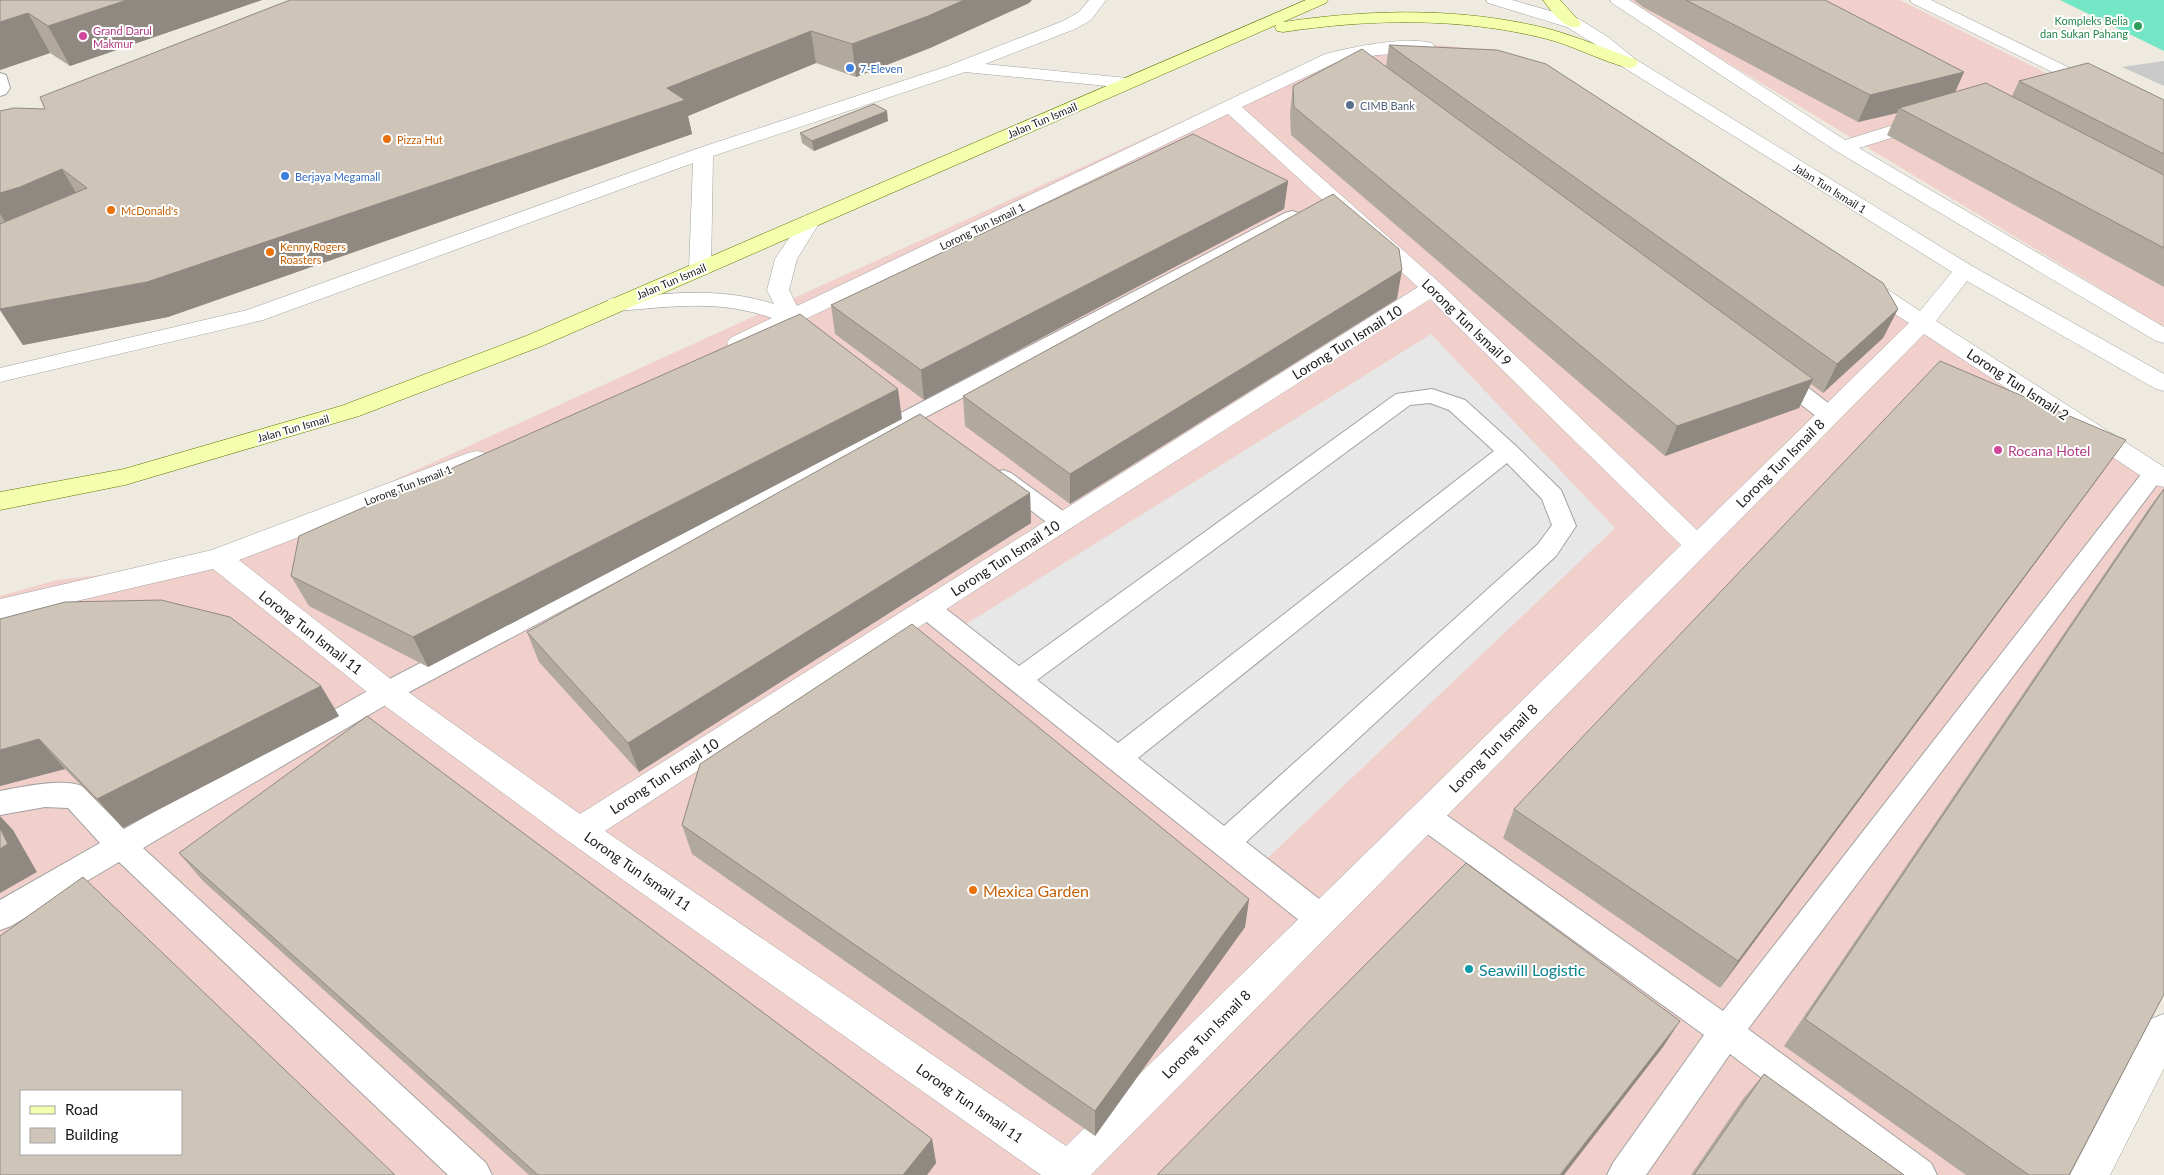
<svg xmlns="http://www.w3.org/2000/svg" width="2164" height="1175" font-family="Lato,sans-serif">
<rect width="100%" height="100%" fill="#eeeadf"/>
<path fill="#f1d0cb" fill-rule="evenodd" d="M1624 0H1900L2164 132V327Z
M1426 44 1459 47 1505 57 2164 477V994L2068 1175H0V596L57 580 214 562 1328 55ZM21 1091H181V1154H21Z"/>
<path fill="#c9c9c9" d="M2164 61V86L2122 67Z"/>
<path fill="#73e6c5" d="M2060 0H2164V51Z"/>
<path fill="#e7e7e7" d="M1431 334 1615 528 1257 868 955 631Z"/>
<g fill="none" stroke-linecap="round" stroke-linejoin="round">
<defs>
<path id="service" d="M0 73 6 75 10 88 6 94 0 96Z
M1292 211 1299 213 1301 217 1299 221 922 419 396 699 143 848 486 1163 492 1175H448L119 862 11 926 0 930V900L100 843 68 808 45 807 0 815V791C21 787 65 777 84 787 95 793 115 819 124 829L378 685 1285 213Z
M1779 369 1787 371 1837 410 1840 415 1837 420 1829 422 1821 420 1771 381 1768 376 1771 371Z
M1432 389 1465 400 1516 446 1561 490 1576 526 1556 556 1246 842 1332 909 1336 919 1332 929 1321 933 1310 929 918 615 914 608 918 601 927 599 936 601 1019 666 1396 394ZM1430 403 1449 410 1494 451 1118 743 1037 680 1410 405ZM1507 463 1542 499 1552 525 1538 544 1224 826 1138 758Z
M2154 465 2162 468 2164 471 2162 478 1748 1029 1931 1163 1937 1175H1890L1730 1054 1646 1175H1607L1613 1163 1704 1035 1415 825 1411 816 1415 807 1425 804 1435 807 1723 1011 2146 468Z
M1003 470 1011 473 1070 516 1074 522 1070 528 1062 530 1054 528 995 483 991 478 995 473Z"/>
<path id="minor" d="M1089 0H1106L1091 20 1075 29 985 64 1127 78 1133 79 1136 83 1133 87 1127 88 965 72 713 156 711 269 708 274 700 275 692 274 689 269 693 163 263 320 0 382V368L247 310 696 149 948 66 1063 21 1079 12Z
M1486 0H1512L1579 19 1608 37 1635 59 1972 266 2164 374V391L2156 389 1967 281 1936 321 2164 467V487L2155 485 1924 334 1091 1175H1041L568 841 377 700 213 569 0 619V599L212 550 468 453 477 451 486 453 490 459 486 465 239 560 397 684 580 814 1418 287 1228 114 746 348 738 350 730 348 727 343 730 338 772 318C716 299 674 307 617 311L609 309 606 304 609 299C623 296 637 296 652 295 694 291 733 291 774 304L767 290 775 259 804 216 811 214 818 216 821 220 797 259 789 290 797 306 1325 54C1353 47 1404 36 1432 43L1435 47 1432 51 1426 52 1378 55 1337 62 1242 107 1440 283 1697 530 1909 323 1857 290 1854 285 1857 280 1865 278 1873 280 1920 311 1952 272 1623 67 1596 45 1567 27 1488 3ZM1430 299 1681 545 1066 1146 605 831 1071 528Z
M1610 0H1629L1845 140 1916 118 1923 116 1930 118 1932 122 1930 126 1859 148 2164 327V343L2156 341 1836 151 1612 3Z
M1910 0H1931L2164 114V127L1912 3Z
M2164 1014V1068L2110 1175H2070L2151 1019Z"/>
<path id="secondary" d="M1306 0H1328L1326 3 1283 22C1371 9 1462 7 1549 29 1578 37 1606 49 1635 59L1638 63 1635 67 1629 68C1600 61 1573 45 1543 38 1458 17 1369 19 1283 32L1277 31 1275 27 1276 25 542 346 359 416 125 485 0 510V492L124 469 341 406 526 336Z
M1543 0H1560L1581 23 1579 27C1564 30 1551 11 1543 0Z"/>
</defs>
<use href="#service" stroke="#a2a2a2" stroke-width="2"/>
<use href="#minor" stroke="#a2a2a2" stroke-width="1"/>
<use href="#secondary" stroke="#5c7400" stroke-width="1"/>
<use href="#service" fill="#fff" fill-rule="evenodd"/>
<use href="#minor" fill="#fff" fill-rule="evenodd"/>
<use href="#secondary" fill="#f3ffac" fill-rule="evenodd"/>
</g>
<path fill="#b1a99e" d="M0 0H262L70 66 50 53 0 70Z
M1634 0H1825L1964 72 1955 92 2012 96 2019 81 2164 100V287L1887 135 1897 113 1858 122 1643 7Z
M1029 3 930 48 856 77 816 63 688 116 692 134 168 317 23 345 0 310V111L45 109Z
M1389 45 1898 309 1883 338 1823 393 1811 384 1799 408 1665 456 1291 135 1290 113 1293 86 1386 67Z
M888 121 814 151 802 143 800 133Z
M1288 181 1284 209 924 400 835 334 831 305Z
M1397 299 1070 504 965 426 963 396Z
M902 419 428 667 309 606 291 576Z
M2105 469 1720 988 1503 838 1514 809Z
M2164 488V994L2069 1175H1966L1784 1046 2149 508Z
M1030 493 1031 523 639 772 539 662 527 632Z
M0 619 321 686 339 716 123 828 65 769 0 786Z
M682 825 1249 899 1245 927 1095 1136 692 854Z
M179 853 932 1139 936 1163 927 1175H529L203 881Z
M1764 1074 1904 1175H1691L1743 1099Z"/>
<path fill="#908981" d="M127 0H262L70 66 48 26Z
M964 0H1032L1029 3 930 48 856 77 852 44Z
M28 13 50 53 0 70V22Z
M811 31 816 63 688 116 692 134 168 317 23 345 0 310V309Z
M1964 72 1952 99 1899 108 1897 113 1858 122 1870 95Z
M887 111 888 121 814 151 812 141Z
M62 169 82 203 11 231 0 214V193Z
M1288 181 1284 209 924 400 921 370Z
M1402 270 1397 299 1070 504V474Z
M1898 309 1883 338 1823 393 1837 364Z
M1813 379 1799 408 1665 456 1677 426Z
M898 389 902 419 428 667 413 637Z
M2126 440 2105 469 1720 988 1738 961Z
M1030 493 1031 523 639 772 628 743Z
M321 686 339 716 123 828 97 799Z
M39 739 65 769 0 786V750Z
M0 816 13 830 37 872 0 893Z
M1249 899 1245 927 1095 1136V1111Z
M1680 1021 1663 1047 1564 1175H1560Z
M932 1139 936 1163 927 1175H903Z"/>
<path fill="#cec4b8" stroke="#908981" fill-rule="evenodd" d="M0 0H127L48 26 28 13 0 22Z
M290 0H964L928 16 852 44 811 31 667 88 685 100 147 282 0 309V224L87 188 62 169 20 187 0 193V111L14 108 45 109 40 97Z
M1686 0H1825L1964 72 1870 95Z
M1389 45 1497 50 1546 64 1883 283 1898 309 1837 364Z
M1362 49 1813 379 1677 426 1294 107 1293 86Z
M2088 63 2164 100V154L2019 81Z
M1986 83 2164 175V248L1899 108Z
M874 104 887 111 812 141 800 133Z
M1193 134 1288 181 921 370 831 305Z
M1333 194 1399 249 1402 270 1070 474 963 396Z
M800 314 898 389 413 637 291 576 299 536Z
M1940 361 2126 440 1738 961 1514 809Z
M920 414 1030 493 628 743 527 632Z
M2164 489V994L2069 1175H2029L1805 1019Z
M161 600 230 617 321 686 97 799 39 739 0 750V619L65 602Z
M912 624 1249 899 1095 1111 682 825 700 764Z
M367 716 932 1139 903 1175H538L179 853Z
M0 828 8 844 0 849Z
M1466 863 1680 1021 1560 1175H1157Z
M83 877 395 1175H0V936ZM21 1091H181V1154H21Z
M1764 1074 1904 1175H1694Z"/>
<circle fill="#2e9e5b" stroke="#fff" stroke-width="2" cx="2138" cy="26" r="5"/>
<g fill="#d1479c" stroke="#fff" stroke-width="2">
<circle cx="83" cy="36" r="5"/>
<circle cx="1998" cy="450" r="5"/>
</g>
<g fill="#3f7fe0" stroke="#fff" stroke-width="2">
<circle cx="850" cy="68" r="5"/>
<circle cx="285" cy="176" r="5"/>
</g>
<circle fill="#5c6f8a" stroke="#fff" stroke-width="2" cx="1350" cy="105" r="5"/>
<g fill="#e8710a" stroke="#fff" stroke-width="2">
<circle cx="387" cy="139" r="5"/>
<circle cx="111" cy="210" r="5"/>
<circle cx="270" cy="252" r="5"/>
<circle cx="973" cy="890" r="5"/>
</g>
<circle fill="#0f9aa8" stroke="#fff" stroke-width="2" cx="1469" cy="969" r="5"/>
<g text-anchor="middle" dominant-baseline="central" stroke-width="4" stroke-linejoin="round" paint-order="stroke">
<g font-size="11" fill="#27864d" stroke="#fff" text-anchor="end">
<text x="2128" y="20">Kompleks Belia<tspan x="2128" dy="13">dan Sukan Pahang</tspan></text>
</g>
<g font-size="11" fill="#b23c85" stroke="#fff" text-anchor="start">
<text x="93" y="30">Grand Darul<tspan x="93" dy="13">Makmur</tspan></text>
</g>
<g font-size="11" fill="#366cbe" stroke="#fff" text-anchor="start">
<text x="860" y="68">7-Eleven</text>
<text x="295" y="176">Berjaya Megamall</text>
</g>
<g font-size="11" fill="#4e5e75" stroke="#fff" text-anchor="start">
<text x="1360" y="105">CIMB Bank</text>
</g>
<g font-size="11" fill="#1b1b1b" stroke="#fff">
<text transform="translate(1042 120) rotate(-23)">Jalan Tun Ismail</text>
<text transform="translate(1830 188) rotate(32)">Jalan Tun Ismail 1</text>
<text transform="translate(982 226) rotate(-26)">Lorong Tun Ismail 1</text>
<text transform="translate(671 281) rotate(-23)">Jalan Tun Ismail</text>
<text transform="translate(293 428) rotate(-16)">Jalan Tun Ismail</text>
<text transform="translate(408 485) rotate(-21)">Lorong Tun Ismail 1</text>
</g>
<g font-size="11" fill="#c56008" stroke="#fff" text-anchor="start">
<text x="397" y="139">Pizza Hut</text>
<text x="121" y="210">McDonald's</text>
<text x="280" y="246">Kenny Rogers<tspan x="280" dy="13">Roasters</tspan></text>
</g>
<g font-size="14" fill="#1b1b1b" stroke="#fff">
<text transform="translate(1467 322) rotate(44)">Lorong Tun Ismail 9</text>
<text transform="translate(1347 342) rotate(-32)">Lorong Tun Ismail 10</text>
<text transform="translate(2018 384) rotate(33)">Lorong Tun Ismail 2</text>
<text transform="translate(1780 463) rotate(-45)">Lorong Tun Ismail 8</text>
<text transform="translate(1005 558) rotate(-33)">Lorong Tun Ismail 10</text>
<text transform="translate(311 632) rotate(38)">Lorong Tun Ismail 11</text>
<text transform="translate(1493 748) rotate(-45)">Lorong Tun Ismail 8</text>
<text transform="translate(664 776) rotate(-33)">Lorong Tun Ismail 10</text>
<text transform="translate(638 871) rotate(35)">Lorong Tun Ismail 11</text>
<text transform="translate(1206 1034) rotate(-45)">Lorong Tun Ismail 8</text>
<text transform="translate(970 1103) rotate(35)">Lorong Tun Ismail 11</text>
</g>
<g font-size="14" fill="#b23c85" stroke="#fff" text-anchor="start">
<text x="2008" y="450">Rocana Hotel</text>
</g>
<g font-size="16" fill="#c56008" stroke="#fff" text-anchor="start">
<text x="983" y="890">Mexica Garden</text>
</g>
<g font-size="16" fill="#0d838f" stroke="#fff" text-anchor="start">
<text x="1479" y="969">Seawill Logistic</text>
</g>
</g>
<rect x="20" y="1090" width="162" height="65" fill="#ffffff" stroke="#a4a4a4"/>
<rect x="30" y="1106" width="25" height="8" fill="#f3ffac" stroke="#a4a4a4"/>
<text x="65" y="1115" font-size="15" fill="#1b1b1b">Road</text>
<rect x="30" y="1128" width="25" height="15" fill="#cec4b8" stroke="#a4a4a4"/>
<text x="65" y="1140" font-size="15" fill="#1b1b1b">Building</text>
</svg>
